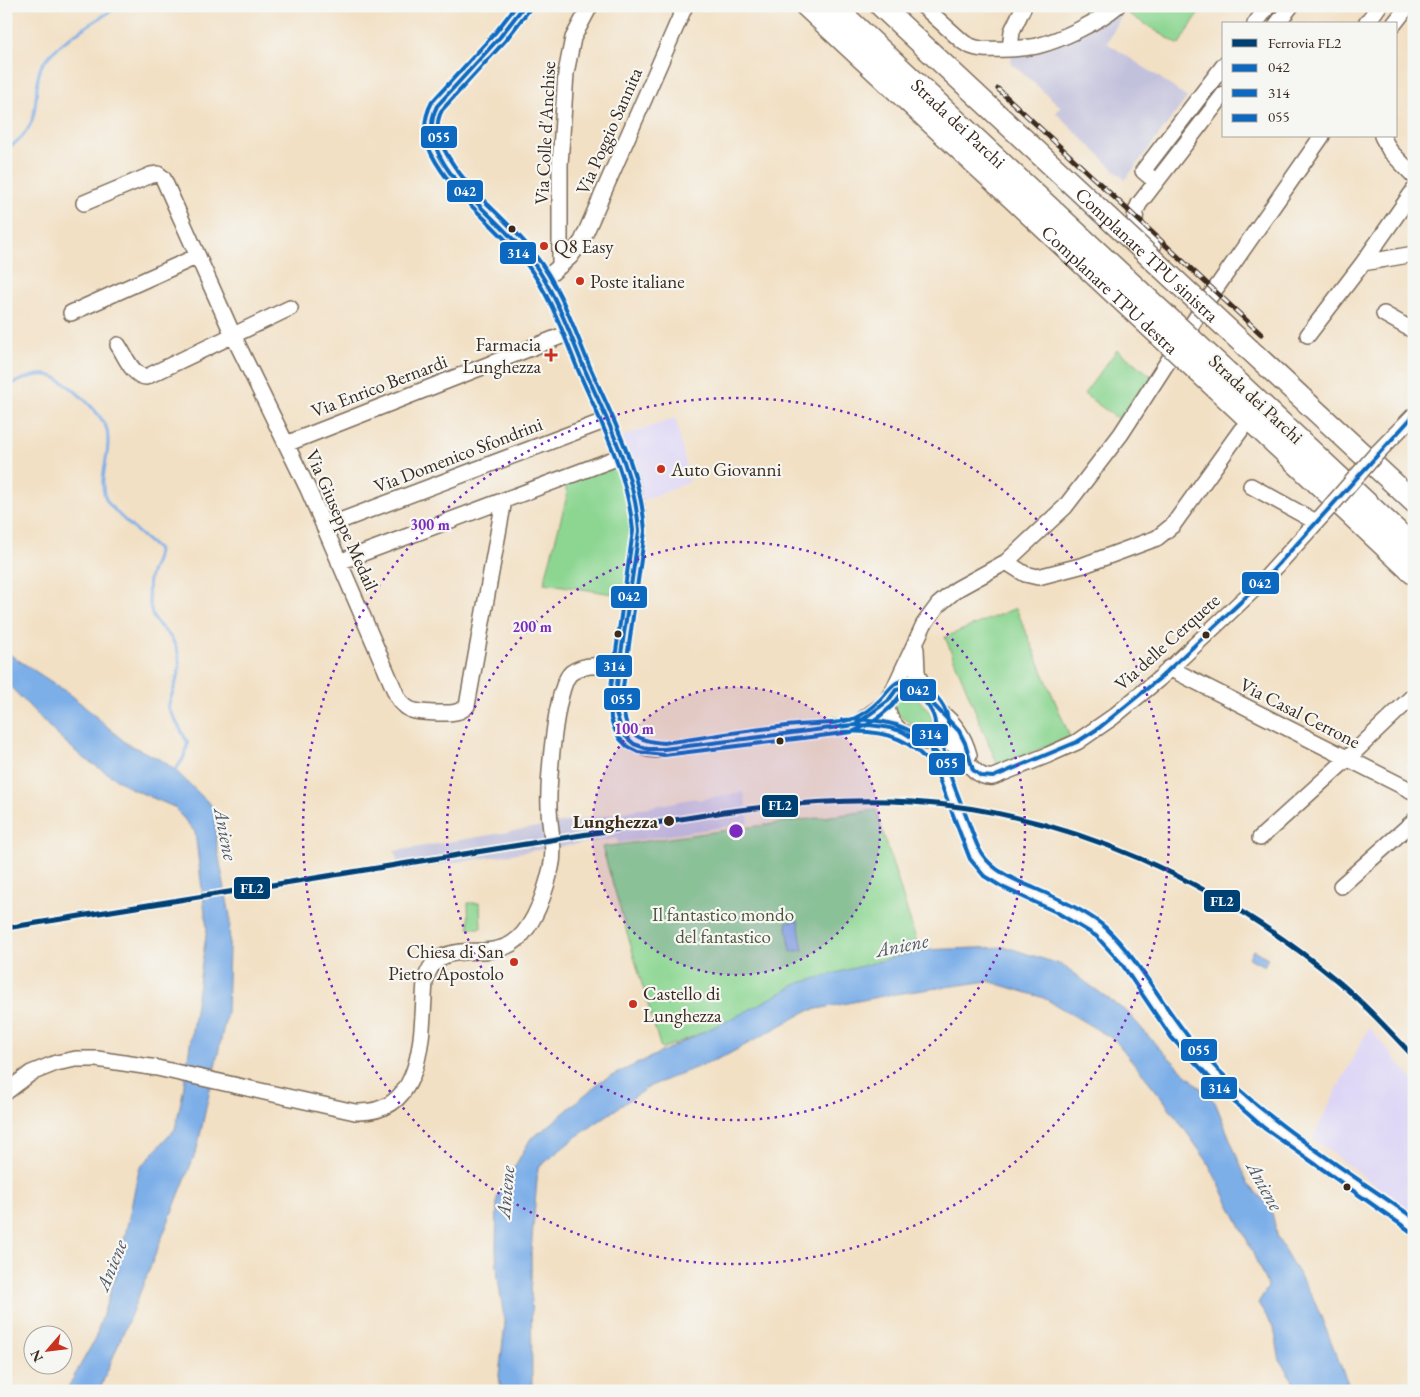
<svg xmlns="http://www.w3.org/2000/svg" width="1420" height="1397" font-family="'EB Garamond',serif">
<rect width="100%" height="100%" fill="#f6f6f2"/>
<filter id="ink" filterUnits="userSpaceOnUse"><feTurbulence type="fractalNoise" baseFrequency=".02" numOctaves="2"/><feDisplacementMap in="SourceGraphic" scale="10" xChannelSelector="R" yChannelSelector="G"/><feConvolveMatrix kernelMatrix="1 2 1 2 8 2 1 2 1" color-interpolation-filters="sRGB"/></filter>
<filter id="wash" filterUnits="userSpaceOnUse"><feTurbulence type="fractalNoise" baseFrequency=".0096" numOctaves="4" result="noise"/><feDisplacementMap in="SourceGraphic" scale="20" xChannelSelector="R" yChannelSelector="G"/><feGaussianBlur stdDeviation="1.12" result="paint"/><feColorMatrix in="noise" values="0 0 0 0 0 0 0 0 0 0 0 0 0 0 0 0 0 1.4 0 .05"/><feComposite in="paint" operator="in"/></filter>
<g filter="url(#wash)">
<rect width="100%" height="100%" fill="#f2e0c4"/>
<path fill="#ddd5f6" d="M676 418 689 482 643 501 621 437Z
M1369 1027 1414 1082V1214L1312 1138Z"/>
<path fill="#c2c1dc" d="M1124 11 1107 43 1159 77 1187 98 1125 180 1056 113 1061 107 1011 63 1010 56 1032 55 1087 30Z
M744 792 749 823 618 843 617 838 399 871 395 851 602 816 691 799 696 798 697 800Z"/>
<path fill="#8cd692" stroke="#648058" d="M1129 6H1203L1179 45 1124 11Z
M1117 350 1154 378 1122 422 1084 394Z
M619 460 636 528 626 596 544 583 567 496 565 481Z
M1016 608 1070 737 998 766 945 637Z
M909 694C919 697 934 714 934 725 932 728 932 730 928 731 922 733 902 717 896 713 892 703 898 695 909 694Z
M876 810 919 949 661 1049 602 847Z
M468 903H480L481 928H469Z"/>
<path fill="#7caee8" stroke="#5c6c83" d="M6 652 70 694 126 743 163 761 176 771 214 808 217 847 230 916 227 1012 197 1149 146 1278 99 1391H66L95 1339 119 1265 139 1169 175 1129 183 1092 207 929 195 832 174 807 132 789 82 757 54 732 6 682Z
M798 920 803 950 791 952 786 922Z
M1006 947 1062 965 1128 1013 1158 1047 1215 1102 1248 1184 1271 1208 1278 1239 1315 1302 1351 1391H1300L1280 1361 1274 1328 1258 1303 1268 1287 1242 1229 1207 1161 1163 1099 1115 1040 1044 998 988 981 888 995 807 1011 727 1055 648 1087 576 1137 538 1168 531 1251 532 1391H501L499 1375 505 1324 498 1278 496 1251 497 1198 531 1138 545 1129 601 1081 741 1014 799 983 921 950Z
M1253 950 1268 958 1264 966 1249 958Z"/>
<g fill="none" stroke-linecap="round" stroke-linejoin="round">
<path stroke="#7caee8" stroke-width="3" d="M6 149C33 134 35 116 37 87 38 80 38 71 42 65 60 39 93 23 119 6
M6 385C20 382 33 373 47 375 65 378 99 411 106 427 108 431 108 438 108 442 108 461 98 481 106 499 111 511 147 540 158 550 157 563 153 565 150 576 146 588 149 602 152 614 155 625 165 629 171 638 188 662 175 682 168 707L188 743 183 759 174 772"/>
</g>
</g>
<g filter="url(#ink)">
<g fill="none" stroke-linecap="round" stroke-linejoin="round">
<defs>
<path id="minor" d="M524 6 500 37 437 106C428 121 430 137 438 152 457 192 503 223 530 258 555 291 569 333 585 370 606 418 639 479 639 531L616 694C615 724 622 748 656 750L855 725 889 729 905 733
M923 6 963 42C977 52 993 49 1010 49
M1024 6 1012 31 1010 49C1019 48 1028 48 1037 46 1061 40 1098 22 1117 6
M1255 24 1268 6
M1277 24 1291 6
M1366 24 1379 6
M1394 24 1408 6
M1382 136 1390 151 1414 176
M1156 182 1143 171 1224 65
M84 203 151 175 158 174 163 178 233 335 308 489 397 696C400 702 405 707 411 710 420 713 447 714 456 712 461 711 464 709 467 706L504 500
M1153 247C1139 234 1129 224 1139 204L1224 94
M1363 263 1414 254
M560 266V165L566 73 573 38 590 6
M544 280 570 257 582 241 685 6
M71 313 198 256
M1384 314 1414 331
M1308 335 1363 263 1414 190
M118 345C125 355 132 376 146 377L290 308
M286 444 569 333
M1377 453 1414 415
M1251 486 1316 522
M324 527 607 420
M339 562 622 456
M1006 562 1065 507 1121 434 1207 301 1322 136
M916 649 917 672 925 695
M1169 668 1414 792
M902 687C921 684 932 702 941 715 944 721 944 728 940 734 915 762 861 702 902 687Z
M891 695 924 624 938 605 957 589 1006 562 1025 574 1038 577 1084 565 1157 538 1173 525 1241 430
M939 711C954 722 964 736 969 755
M855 725 888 701
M940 733C961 743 969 780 993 777L1048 755 1077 742 1113 717 1160 678 1265 579 1329 508
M936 737V746L942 769 970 843 976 857 988 871 1005 882 1059 906 1100 931 1126 959 1176 1033 1197 1057 1229 1090 1268 1123 1414 1226
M1260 838 1347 759 1414 695
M1341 886 1414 821
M6 1092 31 1073 56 1063 76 1059H97L157 1068 355 1112C427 1115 421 1030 425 982 435 936 482 961 511 944 534 930 545 893 551 868 556 848 549 827 549 807 548 784 555 686 571 673 584 663 603 665 619 668"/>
<g id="highway">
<path d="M806 6 996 183"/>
<path id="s1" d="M834 6 1009 170"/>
<path d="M881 6 1031 146"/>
<path d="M1250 350 1414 502"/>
<path d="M1229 374 1414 547"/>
<path d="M1217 389 1414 574"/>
</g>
</defs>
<use href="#minor" stroke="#7b6a58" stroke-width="18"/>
<use href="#highway" stroke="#7b6a58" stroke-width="24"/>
<use href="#minor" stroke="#fff" stroke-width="15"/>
<use href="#highway" stroke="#fff" stroke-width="21"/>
<defs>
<path id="rail" d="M998 89 1261 334"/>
</defs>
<use href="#rail" stroke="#3b2a1e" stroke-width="5"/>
<use href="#rail" stroke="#f6f6f2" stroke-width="3" stroke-dasharray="9" stroke-linecap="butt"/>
<defs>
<path id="minor-bridge" d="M1329 508 1377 453"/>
<g id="highway-bridge">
<path id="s2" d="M1031 146 1250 350"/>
<path d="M1009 170 1229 374"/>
<path id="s3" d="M996 183 1217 389"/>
</g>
</defs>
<use href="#minor-bridge" stroke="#7b6a58" stroke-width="18" stroke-linecap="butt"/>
<use href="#highway-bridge" stroke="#7b6a58" stroke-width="24" stroke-linecap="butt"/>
<use href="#minor-bridge" stroke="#fff" stroke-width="15"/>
<use href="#highway-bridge" stroke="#fff" stroke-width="21"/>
<defs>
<path id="bus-1" d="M524 6 500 37 437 106C413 153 479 203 507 233 519 245 530 257 539 271 559 302 571 337 585 370 608 423 635 473 639 531L619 668 616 694V713L623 734 634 744 648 749H664L855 725 888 701 896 690 910 687 916 688 925 696 959 731 965 743 973 770 981 776 993 777 1077 742 1099 728 1160 678 1265 579 1414 415
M842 726C862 724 882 725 901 731 908 734 914 740 922 742L931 740 940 733"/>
<path id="bus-2" d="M516 6 495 33 432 102C423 119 423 136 431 153 453 197 496 224 525 262 550 294 563 333 578 370 601 423 628 473 633 531L610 694 611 719 615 730 620 739 628 747 638 752 664 755 852 732 867 725 880 716 892 706 902 693C919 689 937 712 935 728L930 735V746L936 771 970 859 984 876 1002 887 1056 912 1096 936 1121 963 1171 1037 1225 1094 1264 1128 1410 1231
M842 732C887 729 917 739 940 779"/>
<path id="bus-3" d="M529 10 505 41 442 110C435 123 437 136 444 149 466 192 507 217 535 255 561 288 574 329 590 367 614 421 641 472 645 531L622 694C623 727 629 741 664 743 708 737 753 729 798 725 816 723 837 725 855 718 864 714 873 707 880 700 890 690 896 676 913 681 927 685 941 699 946 712 953 731 940 734 943 747 947 772 959 797 968 821 972 831 976 845 982 854 994 872 1015 880 1034 888 1055 897 1090 913 1106 928 1144 965 1166 1013 1201 1052 1262 1119 1340 1166 1414 1218
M842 720C891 717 926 728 950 773"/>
</defs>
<use href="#bus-1" stroke="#f6f6f2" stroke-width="8"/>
<use href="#bus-2" stroke="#f6f6f2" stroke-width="8"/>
<use href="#bus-3" stroke="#f6f6f2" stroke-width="8"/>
<use href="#bus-1" stroke="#0c69bf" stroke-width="4"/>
<use href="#bus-2" stroke="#0c69bf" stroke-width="4"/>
<use href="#bus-3" stroke="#0c69bf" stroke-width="4"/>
<defs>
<path id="rail-1" d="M6 928 724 812C786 804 849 798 912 802 1070 812 1220 883 1340 983 1367 1006 1390 1032 1414 1057"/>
</defs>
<use href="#rail-1" stroke="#f6f6f2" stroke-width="9"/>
<use href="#rail-1" stroke="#004174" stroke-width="5"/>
</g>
</g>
<circle cx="736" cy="831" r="144" fill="#7b2cbf" fill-opacity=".12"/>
<g fill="none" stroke="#7b2cbf" stroke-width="2.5" stroke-dasharray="2.5 5">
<circle cx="736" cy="831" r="144"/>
<circle cx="736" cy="831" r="289"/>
<circle cx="736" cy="831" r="433"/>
</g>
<g fill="#3b2a1e" stroke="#f6f6f2" stroke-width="2">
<circle cx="512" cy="229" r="4.5"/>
<circle cx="618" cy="634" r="4.5"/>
<circle cx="1206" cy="635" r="4.5"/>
<circle cx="780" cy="741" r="4.5"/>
<circle cx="669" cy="821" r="6"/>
<circle cx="1347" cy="1187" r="4.5"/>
</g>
<g fill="#c8321e" stroke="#f6f6f2" stroke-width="2">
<circle cx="544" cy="246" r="5"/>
<circle cx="580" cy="281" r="5"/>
<path d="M548.5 347.5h5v5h5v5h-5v5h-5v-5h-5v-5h5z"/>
<circle cx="661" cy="469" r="5"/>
<circle cx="514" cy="962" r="5"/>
<circle cx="633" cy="1004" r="5"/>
</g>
<g text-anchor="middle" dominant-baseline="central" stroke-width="4.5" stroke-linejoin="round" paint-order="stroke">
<g font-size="19" fill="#3b2a1e" stroke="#f6f6f2">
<text stroke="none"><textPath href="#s1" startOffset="171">Strada dei Parchi</textPath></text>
<text transform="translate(609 131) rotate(-66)">Via Poggio Sannita</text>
<text transform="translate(545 133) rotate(-87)">Via Colle d'Anchise</text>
<text stroke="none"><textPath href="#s2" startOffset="159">Complanare TPU sinistra</textPath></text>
<text stroke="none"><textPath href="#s3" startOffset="156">Complanare TPU destra</textPath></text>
<text transform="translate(379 386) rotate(-21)">Via Enrico Bernardi</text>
<text transform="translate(1256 399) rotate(43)">Strada dei Parchi</text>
<text transform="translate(458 455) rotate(-21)">Via Domenico Sfondrini</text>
<text transform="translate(342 520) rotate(66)">Via Giuseppe Medail</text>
<text transform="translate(1167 642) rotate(-42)">Via delle Cerquete</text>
<text transform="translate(1300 713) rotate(27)">Via Casal Cerrone</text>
</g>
<g font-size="19" fill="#3b2a1e" stroke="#f6f6f2" text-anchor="start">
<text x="554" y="246">Q8 Easy</text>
<text x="590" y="281">Poste italiane</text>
<text x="541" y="344" text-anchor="end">Farmacia<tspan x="541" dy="22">Lunghezza</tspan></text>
<text x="671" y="469">Auto Giovanni</text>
<text x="504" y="951" text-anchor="end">Chiesa di San<tspan x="504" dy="22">Pietro Apostolo</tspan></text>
<text x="643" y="993">Castello di<tspan x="643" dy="22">Lunghezza</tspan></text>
</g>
<g font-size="19" font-weight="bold" fill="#3b2a1e" stroke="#f6f6f2" text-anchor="end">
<text x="658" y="821">Lunghezza</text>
</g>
<g font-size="19" fill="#4f553b" stroke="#f6f6f2">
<text x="723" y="914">Il fantastico mondo<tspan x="723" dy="22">del fantastico</tspan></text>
</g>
<g font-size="20" font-style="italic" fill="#525865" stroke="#f6f6f2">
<text transform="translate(226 834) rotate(79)">Aniene</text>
<text transform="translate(902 945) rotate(-11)">Aniene</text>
<text transform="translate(1265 1186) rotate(61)">Aniene</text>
<text transform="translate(505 1192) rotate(-85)">Aniene</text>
<text transform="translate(111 1265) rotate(-68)">Aniene</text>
</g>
</g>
<circle cx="736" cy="831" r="8" fill="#7b2cbf" stroke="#f6f6f2" stroke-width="2.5"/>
<g font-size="15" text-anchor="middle" font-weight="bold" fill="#7b2cbf" stroke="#f6f6f2" stroke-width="4.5" stroke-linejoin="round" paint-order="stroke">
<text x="430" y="530">300 m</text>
<text x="532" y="632">200 m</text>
<text x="634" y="734">100 m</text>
</g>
<g stroke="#f6f6f2" stroke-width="2">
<rect x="420" y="125" width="38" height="24" rx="5" fill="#0c69bf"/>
<rect x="446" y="179" width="38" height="24" rx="5" fill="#0c69bf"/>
<rect x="499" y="241" width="38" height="24" rx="5" fill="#0c69bf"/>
<rect x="1241" y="571" width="39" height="24" rx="5" fill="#0c69bf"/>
<rect x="610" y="585" width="38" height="24" rx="5" fill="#0c69bf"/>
<rect x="595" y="654" width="38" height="24" rx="5" fill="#0c69bf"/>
<rect x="899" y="678" width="38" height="24" rx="5" fill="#0c69bf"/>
<rect x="603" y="687" width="38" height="24" rx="5" fill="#0c69bf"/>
<rect x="911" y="723" width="38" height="24" rx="5" fill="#0c69bf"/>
<rect x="928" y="752" width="38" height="24" rx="5" fill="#0c69bf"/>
<rect x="761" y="794" width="38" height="24" rx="5" fill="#004174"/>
<rect x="233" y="876" width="38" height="24" rx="5" fill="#004174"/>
<rect x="1203" y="889" width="38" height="24" rx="5" fill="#004174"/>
<rect x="1180" y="1038" width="38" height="24" rx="5" fill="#0c69bf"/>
<rect x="1200" y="1076" width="38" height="24" rx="5" fill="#0c69bf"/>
</g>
<g font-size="14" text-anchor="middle" font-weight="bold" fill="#fff">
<text x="439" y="142">055</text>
<text x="465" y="196">042</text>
<text x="518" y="258">314</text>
<text x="1260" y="588">042</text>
<text x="629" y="601">042</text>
<text x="614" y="671">314</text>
<text x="918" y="695">042</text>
<text x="622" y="704">055</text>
<text x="930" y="739">314</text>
<text x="947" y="768">055</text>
<text x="780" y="810">FL2</text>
<text x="252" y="893">FL2</text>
<text x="1222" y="906">FL2</text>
<text x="1199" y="1055">055</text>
<text x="1219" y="1093">314</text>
</g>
<rect width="1420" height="1397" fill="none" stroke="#f6f6f2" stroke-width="25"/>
<rect x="1222" y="22" width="175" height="115" fill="#f6f6f2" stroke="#aba49d"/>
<rect x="1232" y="39" width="25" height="8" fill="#004174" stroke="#aba49d"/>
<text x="1268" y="48" font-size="15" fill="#3b2a1e">Ferrovia FL2</text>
<rect x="1232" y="64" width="25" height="8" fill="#0c69bf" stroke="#aba49d"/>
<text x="1268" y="72" font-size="15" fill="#3b2a1e">042</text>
<rect x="1232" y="89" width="25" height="8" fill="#0c69bf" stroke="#aba49d"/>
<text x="1268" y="98" font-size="15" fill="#3b2a1e">314</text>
<rect x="1232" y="114" width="25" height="8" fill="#0c69bf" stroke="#aba49d"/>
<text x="1268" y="122" font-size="15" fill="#3b2a1e">055</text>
<g transform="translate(48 1350) rotate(242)"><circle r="24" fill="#f6f6f2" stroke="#aba49d"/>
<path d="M0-4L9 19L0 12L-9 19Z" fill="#c8321e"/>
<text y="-8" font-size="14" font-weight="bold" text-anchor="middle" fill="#3b2a1e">N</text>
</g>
</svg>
